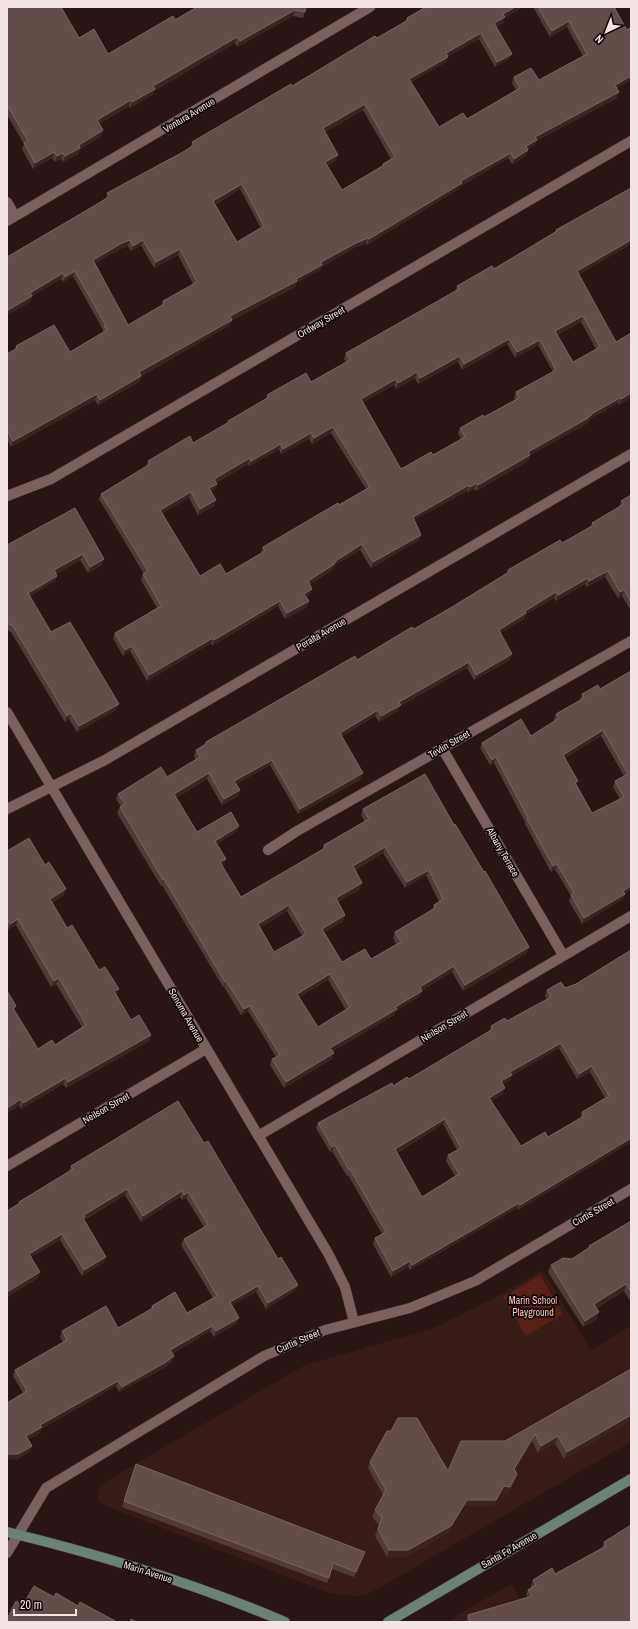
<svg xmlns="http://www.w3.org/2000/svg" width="638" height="1629" font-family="'Archivo Narrow',sans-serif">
<rect width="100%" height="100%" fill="#291612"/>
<path fill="#361b17" d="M542 1270 591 1350 631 1326V1442L379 1588 366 1595 357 1596 329 1593 106 1506 99 1501 97 1495 99 1487 125 1470 305 1365 434 1328 496 1297Z
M512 1584 532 1622H449L455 1616Z"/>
<path fill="#5a1f17" d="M540 1275 563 1314 526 1336 503 1297Z"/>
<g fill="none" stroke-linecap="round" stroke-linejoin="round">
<defs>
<path id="street" d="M7 202 15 216
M7 221 370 7
M7 496 51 479 631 141
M7 712 329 1255 345 1287 354 1322
M442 748 563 955
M7 809 105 760 631 454
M268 850 297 831 631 641
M258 1136 631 916
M7 1166 206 1049
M7 1553 46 1488 264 1356 325 1330 410 1308 475 1281 631 1189"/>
<path id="secondary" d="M7 1532C102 1555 196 1584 285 1622
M388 1622 631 1479"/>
</defs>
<use href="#street" stroke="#3e302f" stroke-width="11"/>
<use href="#secondary" stroke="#3e302f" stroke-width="11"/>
<use href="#street" stroke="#7a615d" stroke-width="10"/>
<use href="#secondary" stroke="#6b8275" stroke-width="10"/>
</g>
<path fill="#503b37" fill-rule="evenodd" d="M7 7 79 38 108 54 175 20 306 7 303 18 293 16 237 47 235 43 154 91 152 95 130 108 129 106 99 124 103 130 101 136 80 149 78 154 63 162 61 159 55 162 52 158 33 169 22 149 24 144 7 115Z
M426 7H523L504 18 503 23 496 26 512 54 509 59 495 67 479 39 448 56 446 62 411 82 439 127 467 119 516 90 512 83 514 77 539 80 583 56 567 27 550 37 533 7H614L627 30 631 27V80L617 88V98L536 141 535 145 528 149 526 156 512 164 508 158 461 186 460 188 367 245 366 243 354 248 321 267 320 270 296 283 295 287 232 320 230 325 141 376 139 382 98 405 95 400 11 447 7 439V354L15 349 16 346 70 352 103 332V330L73 276 63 282 61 279 32 296 30 302 7 315V257L99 203 106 199 107 193 183 152 191 147 192 142 292 86 377 38 405 22 407 18ZM363 110 391 159 383 164 382 166 342 190 327 166 336 160 338 155 325 132ZM240 189 261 228 237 242 215 205ZM141 245 154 268 178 255 193 284 163 301 161 306 128 325 95 263 120 249 128 246 131 251Z
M631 188V244L579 274 616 342 631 333V397L619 405 618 403 591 418 586 424 530 455 528 461 476 491 474 489 468 492 467 491 414 520 419 540 371 568 360 550 335 565 331 571 310 584 312 589 310 594 306 597 309 601 307 607 285 619 278 606 212 646 211 643 147 681 130 651 123 656 113 638 115 633 157 608 141 580 143 574H144L99 499 101 494 146 467 148 461 193 443 227 424 228 421 266 399 267 395 311 382 346 362 344 359 346 353 455 292 457 286 494 269 555 232 556 230ZM581 322 596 349 573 362 557 335ZM507 344 515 358 538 345 553 372 516 392 514 398 515 400 484 417 460 428 458 433 461 439 433 455 401 469 363 402 394 385 396 389 415 378 418 384 458 362 462 370ZM331 433 366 489 263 547 261 552V554L226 574 200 576 162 513 189 498 198 515 214 506 211 492 215 489 217 484 216 483 248 464 249 466 279 449 281 454 309 439 312 444Z
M631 495V611L622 596 618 598 605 577 587 587 585 584 556 601 554 598 526 614 524 619 500 633 510 660 474 680 467 668 400 706 399 710 379 722 375 716 342 736 361 779 298 814 270 765 236 784 240 790 238 796 222 805 207 779 176 798 197 832 237 831 217 844 224 865 222 866 241 897 322 850 324 845 365 822 361 815 363 809 454 825 529 947 527 953 463 991 452 972 422 990 420 996 396 1011 394 1015 333 1051 332 1059 284 1088 270 1065 272 1059 276 1057 248 1011 241 1015 224 987H223L162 885 161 886 117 813 120 807H121L116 799 118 794 167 777 196 759 194 756 196 750 205 745 206 742 414 629 452 607 507 573 508 570 562 543 591 526 592 523 619 507 621 501ZM383 853 405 888 426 875 439 902 434 905 432 910 395 932 393 938 396 944 371 959 342 962 324 932 343 921 345 915 338 902 360 889 355 870ZM287 911 302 936 274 952 259 928ZM328 980 346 1010 318 1027 299 997Z
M75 508 102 565 88 573 80 560 56 574 57 576 55 581 30 596 51 632 116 710 77 732 69 719 65 722 11 632 7 630V545Z
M631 671 625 894 623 899 582 924 569 901 571 896 555 869 551 872 525 824V822L494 763 490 765 480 748 482 743 531 736 555 721 554 720 556 714 581 700 580 699 582 694 600 689ZM601 736 624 776 615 781 613 787 620 799 592 813 577 785 565 758Z
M7 851 45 865 64 895 52 903 67 928 99 970 119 989 116 995 131 1020 151 1035 149 1041 66 1088 63 1084 21 1109 19 1105 7 1113V991L16 1006 14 1010 38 1049 55 1045 82 1027 56 984 51 987 16 925 8 930 7 929Z
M631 950V1142L518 1210 517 1208 410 1270 408 1267 391 1277 373 1244 375 1238 382 1234 348 1175 347 1176 332 1151 330 1152 316 1128 318 1123 393 1086 409 1079 489 1031 491 1026 507 1021 547 999 545 996 547 990 565 988 576 984ZM559 1048 577 1079 590 1072 605 1098 582 1112 580 1118 548 1137 521 1146 491 1101 503 1094V1084L510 1080 511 1076ZM443 1124 457 1150 448 1155 446 1161 455 1176 422 1197 397 1153Z
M204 1143 278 1259 298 1285 296 1290 266 1309 256 1292 232 1305 237 1323 214 1337 210 1331 172 1354V1362L164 1368 119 1392 116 1386 41 1429 40 1433 28 1439 32 1446 29 1452 16 1460 23 1393 13 1376 15 1370 63 1342 60 1337 62 1331 118 1328 150 1310 152 1306 187 1313 213 1298 181 1245 184 1239 204 1227 186 1198 182 1200 180 1197 141 1222 125 1195 84 1220 106 1257 104 1262 82 1276 60 1240 31 1257 38 1278 7 1297V1211L18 1205 19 1202 69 1172 71 1166Z
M631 1221V1303L624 1291 597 1308V1319L583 1327 548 1272 551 1265 572 1259 588 1249 589 1246Z
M631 1369V1420L564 1459 555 1443 538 1453 532 1441 515 1471V1481L508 1494 501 1493 493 1506H464L448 1533 405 1557H387L375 1536 379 1525 372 1517 375 1510 383 1495 368 1468 370 1462 448 1471 505 1441Z
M136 1464 365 1552 354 1577 332 1569 327 1583 122 1507Z
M631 1525V1622H466V1621L468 1615 528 1598 526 1595 528 1590 532 1588 531 1586 533 1580 555 1574 602 1548 604 1542Z"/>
<path fill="#392420" d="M515 7H523L504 18 503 23 492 29 494 23 503 14Z
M295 10 293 16 237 47 240 41Z
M569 21 567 27 550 37 552 31Z
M481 33 479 39 444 59 446 53Z
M237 37 235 43 154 91 152 95 130 108 132 102 153 86Z
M512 54 509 59 495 67 497 62Z
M448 57 446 62 407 84 409 79Z
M631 76V80L613 90 615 85Z
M619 92 617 98 536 141 535 145 524 151 526 146 535 137Z
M131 100 129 106 95 126 97 120Z
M365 104 363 110 321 134 323 128Z
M103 130 101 136 80 149 78 154 63 162 65 156 79 145Z
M528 150 526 156 512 164 514 159Z
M54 152 52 158 33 169 35 163Z
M63 153 61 159 55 162 57 156Z
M511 153 508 158 461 186 460 188 367 245 369 239 461 181Z
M338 155 336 160 323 168 325 162Z
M242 184 240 189 211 207 213 201Z
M368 238 366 243 354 248 321 267 320 270 296 283 295 287 228 322 230 316 296 279 321 262 356 243Z
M130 240 128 246 120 249 91 266 93 260 122 243Z
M143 240 141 245 131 251 133 246Z
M631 240V244L575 277 577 271Z
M180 249 178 255 154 268 156 262Z
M75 271 73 276 63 282 65 277Z
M63 273 61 279 28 298 30 293Z
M32 296 30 302 7 315 8 310Z
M583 316 581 322 553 337 555 331Z
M232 320 230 325 137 378 139 372Z
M509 339 507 344 462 370 464 364Z
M540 340 538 345 515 358 517 352Z
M460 356 458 362 418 384 420 378Z
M417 372 415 378 396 389 398 383Z
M141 376 139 382 98 405 100 400Z
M396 379 394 385 359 405 361 399Z
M631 393V397L619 405 621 399Z
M97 394 95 400 11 447 13 441Z
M620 398 618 403 591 418 586 424 526 457 528 452 593 413Z
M333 427 331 433 312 444 314 438Z
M311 433 309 439 281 454 283 449Z
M281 444 279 449 249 466 251 461Z
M530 455 528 461 476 491 478 485Z
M250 458 248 464 212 485 214 479Z
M477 483 474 489 468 492 470 487Z
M217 484 215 489 207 494 209 488Z
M469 485 467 491 411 522 413 517Z
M191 492 189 498 158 516 160 510Z
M216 500 214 506 198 515 200 509Z
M421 535 419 540 371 568 373 562Z
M362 544 360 550 335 565 331 571 306 587 308 581 337 560Z
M83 554 80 560 52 576 54 570Z
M104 559 102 565 88 573 90 567Z
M608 571 605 577 587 587 589 581Z
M57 576 55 581 26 598 28 593Z
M588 578 585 584 556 601 558 595Z
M312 589 310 594 302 599 304 594Z
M624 590 622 596 618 598 620 592Z
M556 592 554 598 526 614 524 619 496 635 499 630 525 611Z
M280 601 278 606 212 646 214 640Z
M309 601 307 607 285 619 287 613Z
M213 638 211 643 147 681 149 675Z
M132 646 130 651 123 656 125 650Z
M512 654 510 660 474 680 476 675Z
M469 662 467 668 400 706 399 710 379 722 381 716 399 702Z
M119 704 116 710 77 732 79 726Z
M378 710 375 716 338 739 340 733Z
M71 713 69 719 65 722 67 716Z
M603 730 601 736 561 760 563 755Z
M496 757 494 763 490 765 492 760Z
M272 760 270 765 232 787 234 781Z
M209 773 207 779 172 800 174 794Z
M363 773 361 779 298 814 300 809Z
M240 790 238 796 222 805 224 799Z
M239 826 237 831 213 846 215 841Z
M385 847 383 853 350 872 353 866Z
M226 859 224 865 218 868 220 862Z
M557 864 555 869 551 872 553 866Z
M429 870 426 875 405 888 407 882Z
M164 879 162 885 161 886 163 880Z
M362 883 360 889 334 904 336 898Z
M631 886V890L625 894 623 899 582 924 584 918Z
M66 889 64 895 48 905 50 899Z
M289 905 287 911 255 930 258 924Z
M345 915 343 921 320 935 322 929Z
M18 919 16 925 8 930 10 924Z
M529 947 527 953 463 991 465 985Z
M454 966 452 972 418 993 420 987Z
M330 974 328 980 295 999 297 994Z
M59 978 56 984 51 987 54 981Z
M226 981 224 987H223L225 982Z
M119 989 116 995 111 997 114 991Z
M422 991 420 996 396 1011 394 1015 328 1054 330 1048Z
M250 1006 248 1011 241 1015 244 1009Z
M151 1035 149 1041 66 1088 68 1082Z
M561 1043 559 1048 511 1076 510 1080 499 1086 501 1081 510 1072Z
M334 1053 332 1059 284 1088 286 1082Z
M592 1066 590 1072 577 1079 579 1074Z
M66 1078 63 1084 21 1109 23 1103Z
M505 1088 503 1094 487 1103 489 1098Z
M21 1099 19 1105 7 1113V1108Z
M445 1119 443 1124 393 1155 395 1149Z
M631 1138V1142L518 1210 520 1205Z
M335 1145 332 1151 330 1152 332 1147Z
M127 1189 125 1195 84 1219 83 1223 81 1224 84 1215Z
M182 1191 180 1197 141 1222 143 1216Z
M188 1192 186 1198 182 1200 184 1195Z
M519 1203 517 1208 410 1270 412 1265Z
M62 1234 60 1240 27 1259 29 1254Z
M106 1257 104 1262 82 1276 84 1270Z
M410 1261 408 1267 391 1277 393 1271Z
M40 1272 38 1278 7 1297V1292Z
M626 1284 624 1291 592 1311 594 1304Z
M298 1285 296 1290 266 1309 268 1303Z
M258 1286 256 1292 228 1308 230 1302Z
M599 1312 597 1319 583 1327 585 1321Z
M239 1318 237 1323 214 1337 216 1331Z
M212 1326 210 1331 168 1356 170 1350Z
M174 1356 172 1362 164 1368 119 1392 122 1387Z
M118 1381 116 1386 41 1429 40 1433 24 1442 26 1436 40 1425Z
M631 1415V1420L564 1459 567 1452Z
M535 1434 532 1441 512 1476 514 1469Z
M558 1436 555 1443 538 1453 541 1446Z
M32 1446 29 1452 16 1460 7 1459V1454Z
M517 1474 515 1481 508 1494 501 1493 493 1506H464L448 1533 405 1557H387L389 1550 467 1500 504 1486Z"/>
<path fill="#624d49" stroke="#786561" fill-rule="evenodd" d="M7 7H61L79 38 94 29 108 54 173 16 175 20 197 7H306L305 12 295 10 240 41 237 37 153 86 155 89 132 102 131 100 97 120 103 130 79 145 80 148 65 156 63 153 57 156 54 152 35 163 24 143 28 141 7 105Z
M426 7H515L503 14 505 17 494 23 512 54 497 62 481 33 446 53 448 57 409 79 439 127 463 113 467 119 520 88 514 77 531 68 539 80 587 54 569 21 552 31 538 7H614L627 30 631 27V76L615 85 619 92 535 137 537 140 526 146 528 150 514 159 511 153 461 181 462 183 369 239 368 238 356 243 321 262 322 265 296 279 297 281 230 316 232 320 139 372 141 376 100 400 97 394 13 441 7 430V354L17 348 16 346 54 325 70 352 107 330 104 326H106L75 271 65 277 63 273 30 293 32 296 8 310 7 308V257L99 203 110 196 107 193 183 152 194 145 192 142 291 84 292 86 375 36 377 38 408 20 407 18ZM365 104 395 157 383 164 384 165 342 190 325 162 338 155 323 128ZM242 184 264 226 237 242 213 201ZM130 240 133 246 143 240 156 262 180 249 197 282 163 301 164 304 128 325 93 260 122 243Z
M631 188V240L577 271 616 342 631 333V393L621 399 620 398 593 413 588 418 528 452 530 455 478 485 477 483 470 487 469 485 413 517 421 535 373 562 362 544 337 560 333 565 308 581 312 589 304 594 309 601 287 613 280 601 214 640 213 638 149 675 132 646 125 650 115 633 161 606 143 574 148 571 101 494 150 464 148 461 190 436 193 443 229 422 228 421 269 397 267 395 306 373 311 382 350 360 346 353 459 289 457 286 492 266 494 269 557 231 556 230ZM583 316 600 347 573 362 555 331ZM509 339 517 352 540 340 556 370 516 392 519 398 484 417 483 415 460 428 465 437 433 455 431 452 401 469 361 399 396 379 398 383 417 372 420 378 460 356 464 364ZM333 427 370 487 339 505 338 503 263 547 265 551 226 574 220 564 200 576 160 510 191 492 200 509 216 500 209 488 217 484 214 479 250 458 251 461 281 444 283 449 311 433 314 438Z
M631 495V602L624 590 620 592 608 571 589 581 588 578 558 595 556 592 525 611 526 613 499 630 512 654 476 675 469 662 399 702 401 705 381 716 378 710 340 733 363 773 300 809 272 760 234 781 240 790 224 799 209 773 174 794 197 832 231 812 239 826 215 841 226 859 220 862 241 897 325 848 324 845 369 819 363 809 425 774 454 825 455 824 484 872 485 871 529 947 465 985 454 966 420 987 422 991 395 1007 397 1009 330 1048 334 1053 286 1082 272 1059 280 1055 250 1006 244 1009 226 981 225 982 164 879 163 880 120 807 125 804 118 794 161 767 167 777 200 757 196 750 206 744V742L355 656 357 660 412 627 414 629 452 607 509 572 508 570 560 540 562 543 594 525 592 523 624 504 621 501ZM385 847 407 882 429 870 443 899 434 905 435 908 395 932 401 942 371 959 365 949 342 962 322 929 345 915 336 898 362 883 353 866ZM289 905 306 934 274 952 258 924ZM330 974 350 1007 318 1027 297 994Z
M75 508 104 559 90 567 83 554 54 570 57 576 28 593 51 632 70 622 119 704 79 726 71 713 67 716 13 626 7 623V545Z
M631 671V886L623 891 625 894 584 918 571 895 574 893 557 864 553 866 527 819 528 818 496 757 492 760 482 743 521 719 531 736 559 718 556 714 584 698 582 694 598 685 600 689ZM603 730 628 774 615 781 624 797 592 813 575 783 578 781 563 755Z
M29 838 45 865 49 862 66 889 50 899 67 928 72 925 99 970 105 967 119 989 114 991 131 1020 139 1015 151 1035 68 1082 66 1078 23 1103 21 1099 7 1108V1047L10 1045 7 1041V991L16 1006 13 1008 38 1049 52 1040 55 1045 86 1025 59 978 54 981 18 919 10 924 7 919V851Z
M631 950V1138L520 1205 519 1203 412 1265 410 1261 393 1271 375 1238 386 1232 350 1169 349 1170 335 1145 332 1147 318 1123 392 1083 393 1086 407 1077 409 1079 493 1029 491 1026 505 1018 507 1021 551 997 547 990 561 982 565 988 576 984ZM561 1043 579 1074 592 1066 609 1096 582 1112 584 1116 548 1137 545 1132 521 1146 489 1098 505 1088 501 1081 512 1075 510 1072ZM445 1119 461 1148 448 1155 459 1174 422 1197 395 1149Z
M178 1101 204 1143 208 1141 278 1259 281 1257 298 1285 268 1303 258 1286 230 1302 239 1318 216 1331 212 1326 170 1350 174 1356 166 1362 122 1387 118 1381 40 1425 42 1427 26 1436 32 1446 18 1454H7V1403L27 1391 15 1370 67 1340 62 1331 106 1306 118 1328 153 1308 152 1306 175 1292 187 1313 217 1296 184 1239 208 1225 188 1192 184 1195 182 1191 143 1216 127 1189 84 1215 85 1217 83 1218 106 1257 84 1270 62 1234 29 1254 40 1272 7 1292V1211L20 1203 19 1202 73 1169 71 1166Z
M631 1221V1292L626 1284 594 1304 599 1312 585 1321 551 1265 563 1258 572 1259 590 1247 589 1246Z
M631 1369V1415L567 1452 558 1436 541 1446 535 1434 514 1469 517 1474 510 1487 504 1486 496 1500H467L451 1526 408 1550H389L378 1529 382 1518 375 1510 386 1490 370 1462 387 1431H391L398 1418H417L448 1471 461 1441H505Z
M136 1464 365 1552 356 1572 333 1563 329 1578 124 1501Z
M631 1525V1622H470L468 1615 532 1596 528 1590 536 1585 533 1580 552 1568 555 1574 606 1546 604 1542Z
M34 1586 54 1597 56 1593 78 1606 80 1602 117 1622H7V1619L16 1601 23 1605Z
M131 1619 137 1622H130Z"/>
<g text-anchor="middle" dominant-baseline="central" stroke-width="3.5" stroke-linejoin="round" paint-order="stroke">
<g font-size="10" fill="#f3e4e2" stroke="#0c0504">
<text transform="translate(189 115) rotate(-31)">Ventura Avenue</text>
<text transform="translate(321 322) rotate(-30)">Ordway Street</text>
<text transform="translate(321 634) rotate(-30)">Peralta Avenue</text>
<text transform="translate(449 744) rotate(-30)">Tevlin Street</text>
<text transform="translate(503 852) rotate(60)">Albany Terrace</text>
<text transform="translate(186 1015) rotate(60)">Sonoma Avenue</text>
<text transform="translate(444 1026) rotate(-31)">Neilson Street</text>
<text transform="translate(106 1108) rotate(-30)">Neilson Street</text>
<text transform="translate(593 1212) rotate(-30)">Curtis Street</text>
<text transform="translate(298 1341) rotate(-23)">Curtis Street</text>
<text transform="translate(509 1550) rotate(-30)">Santa Fe Avenue</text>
<text transform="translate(148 1572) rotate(18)">Marin Avenue</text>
</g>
<g font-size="10" fill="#fdc8be" stroke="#0c0504">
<text x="533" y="1300">Marin School<tspan x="533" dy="12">Playground</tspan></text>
</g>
</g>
<rect width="638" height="1629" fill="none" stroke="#f3e4e2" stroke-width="16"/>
<g transform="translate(606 32) rotate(223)" stroke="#0c0504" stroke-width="3" paint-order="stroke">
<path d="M0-3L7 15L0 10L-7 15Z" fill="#f3e4e2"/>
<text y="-6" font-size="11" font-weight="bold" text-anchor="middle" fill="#f3e4e2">N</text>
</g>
<path d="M14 1609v6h62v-6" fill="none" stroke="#f3e4e2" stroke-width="2"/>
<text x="20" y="1609" font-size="12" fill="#f3e4e2" stroke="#0c0504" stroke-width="3" paint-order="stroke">20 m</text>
</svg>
